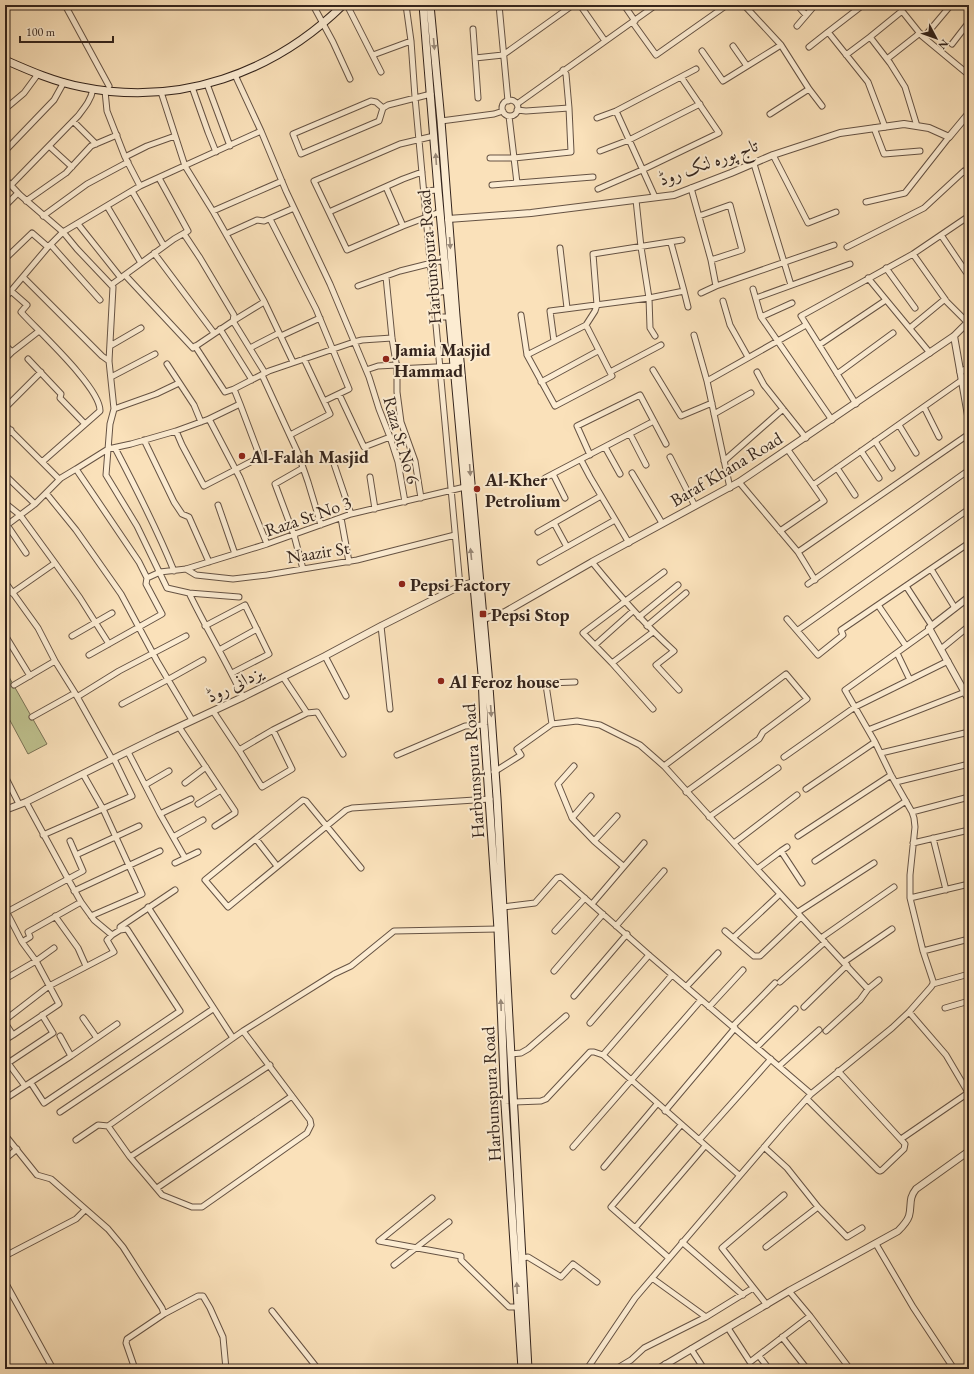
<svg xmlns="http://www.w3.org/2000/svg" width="974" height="1374" font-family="'EB Garamond',Amiri,serif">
<rect width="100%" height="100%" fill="#fae1ba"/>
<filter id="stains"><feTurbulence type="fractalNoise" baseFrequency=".005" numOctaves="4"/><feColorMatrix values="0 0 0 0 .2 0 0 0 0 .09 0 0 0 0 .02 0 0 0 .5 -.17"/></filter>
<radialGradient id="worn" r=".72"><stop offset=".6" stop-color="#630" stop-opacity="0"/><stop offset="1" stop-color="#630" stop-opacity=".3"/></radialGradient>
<path fill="#bfc28f" stroke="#7a7356" d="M5 670 47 744 28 754 6 713H5Z"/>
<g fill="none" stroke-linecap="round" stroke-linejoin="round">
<defs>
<path id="minor" d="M65 5 109 86
M313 5 333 42 350 79
M347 5 381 72
M406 5 411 41 415 97 460 586
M499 5 508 101
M580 5 605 41
M624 5 635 21
M744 5 781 45 809 89 822 106
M797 5 806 15
M899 5 902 11
M633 23 656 55 727 5
M797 26 815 5
M473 29 478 98
M828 32 863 5
M870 37 902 11 922 36 969 75
M924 37 951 5
M952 44 969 22
M733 46 747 66
M809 47 828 32 868 82 885 127
M702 51 723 81 781 45
M373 55 411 41
M846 55 870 37 890 63 905 87 917 126
M475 58 503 55 573 5
M887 59 920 33
M207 84 230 146
M192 87 208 132 216 152
M105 91 107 111 125 157 147 146 175 136
M161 92 185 166 214 213 264 301 293 362
M502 108a8 8 0 1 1 16 0a8 8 0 1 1-16 0Z
M517 104 656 5
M383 108 376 102 371 101 293 134 301 154 379 121 383 108 388 105 431 94
M5 109 24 93 38 74
M517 110 526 111 569 108
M616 111 655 197
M770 114 809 89
M509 116 517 183
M597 118 616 111 696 69
M73 121 96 144
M441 121 494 114 503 111
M874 128 884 154 920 151
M261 131 286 191 330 284 369 377 379 409 390 437 398 462 405 502
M434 136 400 144 314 181 347 250 403 226 440 212
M49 146 72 167
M5 151 54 100 64 82
M600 151 629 140 700 104
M773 155 808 223 836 212
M490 158H514L571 152 569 108 566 74 563 70
M126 159 140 186
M754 164 791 285
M5 179 20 195 63 232 77 249 113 287 109 361 114 409 110 424 106 475 137 526 167 588 189 593C206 628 226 661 243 697
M11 185 78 116C85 107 91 100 93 89
M492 185 593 177
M386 187 403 226
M691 188 711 260 716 286 834 245
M598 189 642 170 719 133 681 77
M132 191 164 246
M424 191 438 190
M26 201 66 173 91 146 117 135
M866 202 905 193 949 137
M5 206 18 193
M107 206 141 263
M213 211 282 181
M329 212 403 179 422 172
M43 216 87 184 128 162
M699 216 730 205 742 250 711 260
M270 219 316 309 349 389 324 401
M78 224 121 278
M226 234 257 220 264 221 294 208
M941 235 966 272
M51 245 100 300
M847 247 924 208 964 171 969 175
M560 248 567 308
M154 253 214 333
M913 254 969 216
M5 259 32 233 48 247
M886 268 915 308
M125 275 193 348 233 321 234 315 200 258 184 234
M23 277 102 356 109 361
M386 277 392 338 397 369V392L401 422 415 461 421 498
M868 278 930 353
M111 285 174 239 188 231 159 178
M358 286 400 271 444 260
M753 289 761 317 832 420
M11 291 27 305 21 312C37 330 101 388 100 411L42 462
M684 291 688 307
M434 293 448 291
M701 293 716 286
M5 298 48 247 63 232 140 186 261 131 235 75
M756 298 850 264
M723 301 730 325 748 357
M264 302 233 321 265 373
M521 315 527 355
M436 317H450
M761 317 792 303
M586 325 612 376 555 406 527 355 586 325 595 311 597 305 593 254 682 240
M910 328 945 299
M220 329 252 380
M694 335 707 381
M281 336 320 318
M655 336 650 328 649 298 684 291 671 243
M554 341 550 311 649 298 641 247 636 200
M5 345 12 352 5 359
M819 345 886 300
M110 346 141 328
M195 346 225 392 234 389
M250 348 279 333
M12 352 39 331
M28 359 61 394 60 398 85 424
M167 364 194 405 201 422
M397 369 455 366
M366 370 378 366 397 365
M653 370 681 416 712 403
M610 372 661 345
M757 372 764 385 806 438
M960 372 969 367
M837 374 893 333
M262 375 298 453 308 482 321 525
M111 377 155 354
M541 382 598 351
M339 394 364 447 390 437
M240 404 234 389 269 371 354 342 362 340 392 338
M856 404 801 316 913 254 947 302 968 323
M924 407 939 437
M5 408 41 372
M114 409 156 394 179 383
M714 414 751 393
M5 425 59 479
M899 425 916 453
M176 431 182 445 204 486 260 457 240 404 209 419
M630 434 646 465
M290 435 330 414 304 359
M5 437 11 430
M144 440 174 502 182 514 189 517 209 562
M875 441 892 468
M605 447 620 474
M115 448C136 488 157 529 174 571
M788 450 813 485 962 380
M861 451 879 478
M590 455 577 426 640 395 666 444
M670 457 695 506
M332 458 351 514
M581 460 590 477 629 543
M724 461 783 409
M837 468 855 495
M632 473 662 523
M553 474 565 498
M5 475 35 504
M370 477 375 509
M545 478 654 421
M739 482 798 552 815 580
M730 488 707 381 806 325
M46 493 76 530 121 594 157 661 192 720
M5 503 20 515 55 563 80 598 109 644
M218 505 235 554
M341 518 349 562
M554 523 567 547
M5 524 7 525 35 504 61 478 76 469
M7 525 26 553
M780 531 824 501 813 485
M538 532 601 496
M798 552 969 434
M540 562 615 520
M592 562C618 594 644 624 674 651L656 665 679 690
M186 569 196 575 233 579 267 575 357 560 455 535
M303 569 294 535 275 484 303 468
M931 569 955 608
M147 578 160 572 186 569 267 544 351 514 465 487
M5 582 38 628 55 661
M808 584 969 470
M906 586 932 626
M12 593 55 563
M189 593 239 597
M878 605 906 646
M639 617 678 585
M787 619 818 655 843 635 841 630 969 543
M205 626 245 605 269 654 232 673
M381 626 390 709
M647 626 686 593
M930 629 845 690 875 742 891 775 912 812 914 818 915 827 910 875V898L923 951 933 981V984
M798 630 969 509
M5 635 30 676
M72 636 112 613
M595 645 633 611
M941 649 969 626
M219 650 257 629
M897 653 910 680
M89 655 162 614 146 584 147 578 139 562 76 469 108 449 131 444 176 431 209 419 240 478 267 544
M325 656 346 696
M612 663 653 632
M14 685 55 661 75 693
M77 697 119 671 186 636
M122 704 169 679 203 660
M653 709 612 663 583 633 664 572
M213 711 239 750 273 730 307 713 283 677
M307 713 317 712 343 754
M32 717 75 693 112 759
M552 724 546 685 547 683 575 682
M179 727 235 811V813L215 826
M868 730 965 692 969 689
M239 750 262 787 292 769 273 730
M128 752 160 814 185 858
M881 753 969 732
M397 755 465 726 484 725
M784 757 855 707 948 661
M574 766 558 784 572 818 594 841 623 866
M664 766 786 674 807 699 763 732 759 739 686 792
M494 772 521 755 517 749 552 724 577 721 600 725 640 745 664 766 757 869 868 989
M83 774 103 809 142 894 91 916
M5 776 19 804
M896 782 969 764
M185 783 206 767
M145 785 169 771
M806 789 875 742
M26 802 68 879 83 871 70 841
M198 804 221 790
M912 812 969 797
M160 814 191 799
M709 817 778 768
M572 818 591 796
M43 835 132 796 114 759
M798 836 891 775
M173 837 203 820
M933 838 946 890
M256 839 277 866
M594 841 617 816
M734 843 797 795
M913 843 969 830
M781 851 787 847
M76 855 139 826
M815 861 906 801
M175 863 198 852
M361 868 306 801 303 800 205 880 228 907 346 810 352 808 490 799
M757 869 781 851 802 883
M74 891 160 851
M910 898 969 884
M592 904 644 843
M148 907 233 1038
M503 907 535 903 557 878 561 877 649 955 811 1094
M5 909 22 942 36 961 59 1004 13 1035
M798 912 874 863
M5 913 68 879 81 902 94 920 112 935 120 930 127 929 180 1011 44 1103 31 1083
M55 916 78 948 86 966
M616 926 664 871
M120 930V927L175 890
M555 931 585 898
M725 931 754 956H760L801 917
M733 938 780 894
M821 938 894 887
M22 942 30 937 28 932 81 902
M923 951 969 939
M844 962 892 929
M554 971 603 914
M5 979 36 961 54 948
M780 982 825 942
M686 987 718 953
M574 996 627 934
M709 1007 743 970
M804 1007 847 965
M945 1008 969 1001
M909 1012 946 1055 969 1094
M83 1018 97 1038
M5 1020 49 986 114 952 107 940 112 935
M5 1023 13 1035 5 1040
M590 1023 649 955
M733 1026 775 983
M826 1031 860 1000 868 989 879 980
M757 1047 795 1009
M511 1054 521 1053 528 1049 566 1016
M603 1055 672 975
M71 1056 117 1024
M779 1066 819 1030
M25 1086 8 1063 53 1033 42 1015
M5 1099 71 1056 60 1036
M807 1099 878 1170 880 1171 882 1170 904 1149 905 1144 838 1071
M514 1102 541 1101 546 1099 590 1052H594L603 1055 739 1175
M665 1111 735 1028
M60 1112 213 1009
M108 1126 130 1157 162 1195 192 1207H202L307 1133 311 1125 310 1120 243 1031
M5 1135 37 1175 51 1179 108 1229 123 1247 162 1308 164 1314 198 1296H203L210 1308 223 1337 226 1369
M901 1139 968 1093
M76 1140 98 1125 108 1126 243 1031 334 974 351 966 394 931 498 929
M699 1140 771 1059
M573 1147 701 1000
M764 1147 787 1168 818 1207 847 1237 862 1228
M130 1157 270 1065
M5 1159 17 1149
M604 1167 657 1104
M157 1188 292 1096
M432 1198 379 1241 461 1256V1260L509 1307H518
M635 1228 705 1146
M682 1242 743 1295
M876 1244 913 1307 954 1369
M766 1247 818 1207
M5 1256 76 1219 85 1210
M522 1258 528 1257 561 1277 573 1264 597 1282
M669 1258 611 1207 681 1125
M394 1265 449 1222
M652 1278 706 1317
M5 1282 53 1369
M789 1291 810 1316 850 1369
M767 1305 722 1248 784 1195
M272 1311 318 1369
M728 1328 750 1362 810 1316
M782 1337 807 1369
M691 1349 704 1369
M759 1356 769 1369
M5 1364 7 1369
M665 1364 669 1369
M135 1369 126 1343 127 1339 164 1314
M587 1369 635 1298 784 1124 811 1094 892 1028 909 1012 931 987 933 984 969 974
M616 1369 631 1360 644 1348 706 1317 753 1288"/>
<path id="tertiary" d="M448 219 531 213 674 195 731 173 773 155 840 133 904 124 929 128 949 137 969 113
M954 336 969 421
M969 597 929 628 969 700
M484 619 505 612 592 562 739 482 954 336 969 321
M5 810 26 802 157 737 243 697 325 656 381 626 460 586 474 582
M658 1369 789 1291 898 1231C902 1227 907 1222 909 1216 912 1205 908 1199 916 1189L969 1151"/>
<path id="secondary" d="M423 5 438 190 482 674 484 725 498 929 505 1104 522 1369
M430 5 441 121 456 316 488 673 497 798 528 1369
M5 60C30 71 55 82 82 87 179 107 274 73 343 5"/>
</defs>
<use href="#minor" stroke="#665344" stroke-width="7"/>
<use href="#tertiary" stroke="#665344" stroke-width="8"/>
<use href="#secondary" stroke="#34241c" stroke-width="9"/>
<use href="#minor" stroke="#fcecd2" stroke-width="5"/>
<use href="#tertiary" stroke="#fcecd2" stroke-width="6"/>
<use href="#secondary" stroke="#fcecd2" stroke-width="7"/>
</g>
<defs><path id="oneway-solid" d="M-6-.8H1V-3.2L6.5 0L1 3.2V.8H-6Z"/></defs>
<g fill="#988877">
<use href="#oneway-solid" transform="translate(434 44) rotate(85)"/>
<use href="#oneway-solid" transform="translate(436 159) rotate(-94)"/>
<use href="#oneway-solid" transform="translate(450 243) rotate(86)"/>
<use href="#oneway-solid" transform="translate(470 470) rotate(86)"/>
<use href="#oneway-solid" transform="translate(471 554) rotate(-96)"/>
<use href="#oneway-solid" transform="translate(491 711) rotate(86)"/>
<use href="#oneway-solid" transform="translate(501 1005) rotate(-92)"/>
<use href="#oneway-solid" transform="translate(517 1288) rotate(-93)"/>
</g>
<g fill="#8f2418" stroke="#fcecd2" stroke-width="1.5">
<circle cx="386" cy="359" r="4"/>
<circle cx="242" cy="456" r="4"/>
<circle cx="477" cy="489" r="4"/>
<circle cx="402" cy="584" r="4"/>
<rect x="479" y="610" width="8" height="8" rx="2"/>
<circle cx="441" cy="681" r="4"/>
</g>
<g text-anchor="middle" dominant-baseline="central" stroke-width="4" stroke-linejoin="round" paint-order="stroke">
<g font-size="18" fill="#34241c" stroke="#fcecd2">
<text transform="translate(708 162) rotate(-20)">تاج پورہ لنک روڈ</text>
<text transform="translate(429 257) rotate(-95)">Harbunspura Road</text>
<text transform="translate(402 440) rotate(74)">Raza St No 6</text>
<text transform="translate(726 469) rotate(-31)">Baraf Khana Road</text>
<text transform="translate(308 516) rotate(-19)">Raza St No 3</text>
<text transform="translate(318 552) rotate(-9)">Naazir St</text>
<text transform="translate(234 684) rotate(-26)">یزدانی روڈ</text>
<text transform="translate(473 771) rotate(-94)">Harbunspura Road</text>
<text transform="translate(491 1094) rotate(-93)">Harbunspura Road</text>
</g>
<g font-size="18" font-weight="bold" fill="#34241c" stroke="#fcecd2" text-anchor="start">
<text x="394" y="349">Jamia Masjid<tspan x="394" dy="21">Hammad</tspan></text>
<text x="250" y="456">Al-Falah Masjid</text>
<text x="485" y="479">Al-Kher<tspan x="485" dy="21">Petrolium</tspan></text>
<text x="410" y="584">Pepsi Factory</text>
<text x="491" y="614">Pepsi Stop</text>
<text x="449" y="681">Al Feroz house</text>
</g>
</g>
<rect width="974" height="1374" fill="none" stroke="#fae1ba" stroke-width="20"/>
<rect x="6" y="6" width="962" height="1362" fill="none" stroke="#34241c" stroke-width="2"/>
<rect x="10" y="10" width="954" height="1354" fill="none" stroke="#34241c"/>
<g transform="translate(936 38) rotate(131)" stroke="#fcecd2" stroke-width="3" paint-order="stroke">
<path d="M0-3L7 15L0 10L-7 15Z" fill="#34241c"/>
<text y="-6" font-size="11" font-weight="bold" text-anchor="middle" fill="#34241c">N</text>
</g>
<path d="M20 36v6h93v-6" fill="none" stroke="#34241c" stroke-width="2"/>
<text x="26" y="36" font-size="12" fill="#34241c" stroke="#fcecd2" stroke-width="3" paint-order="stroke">100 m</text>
<rect width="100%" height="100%" filter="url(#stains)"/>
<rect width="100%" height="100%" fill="url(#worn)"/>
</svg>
